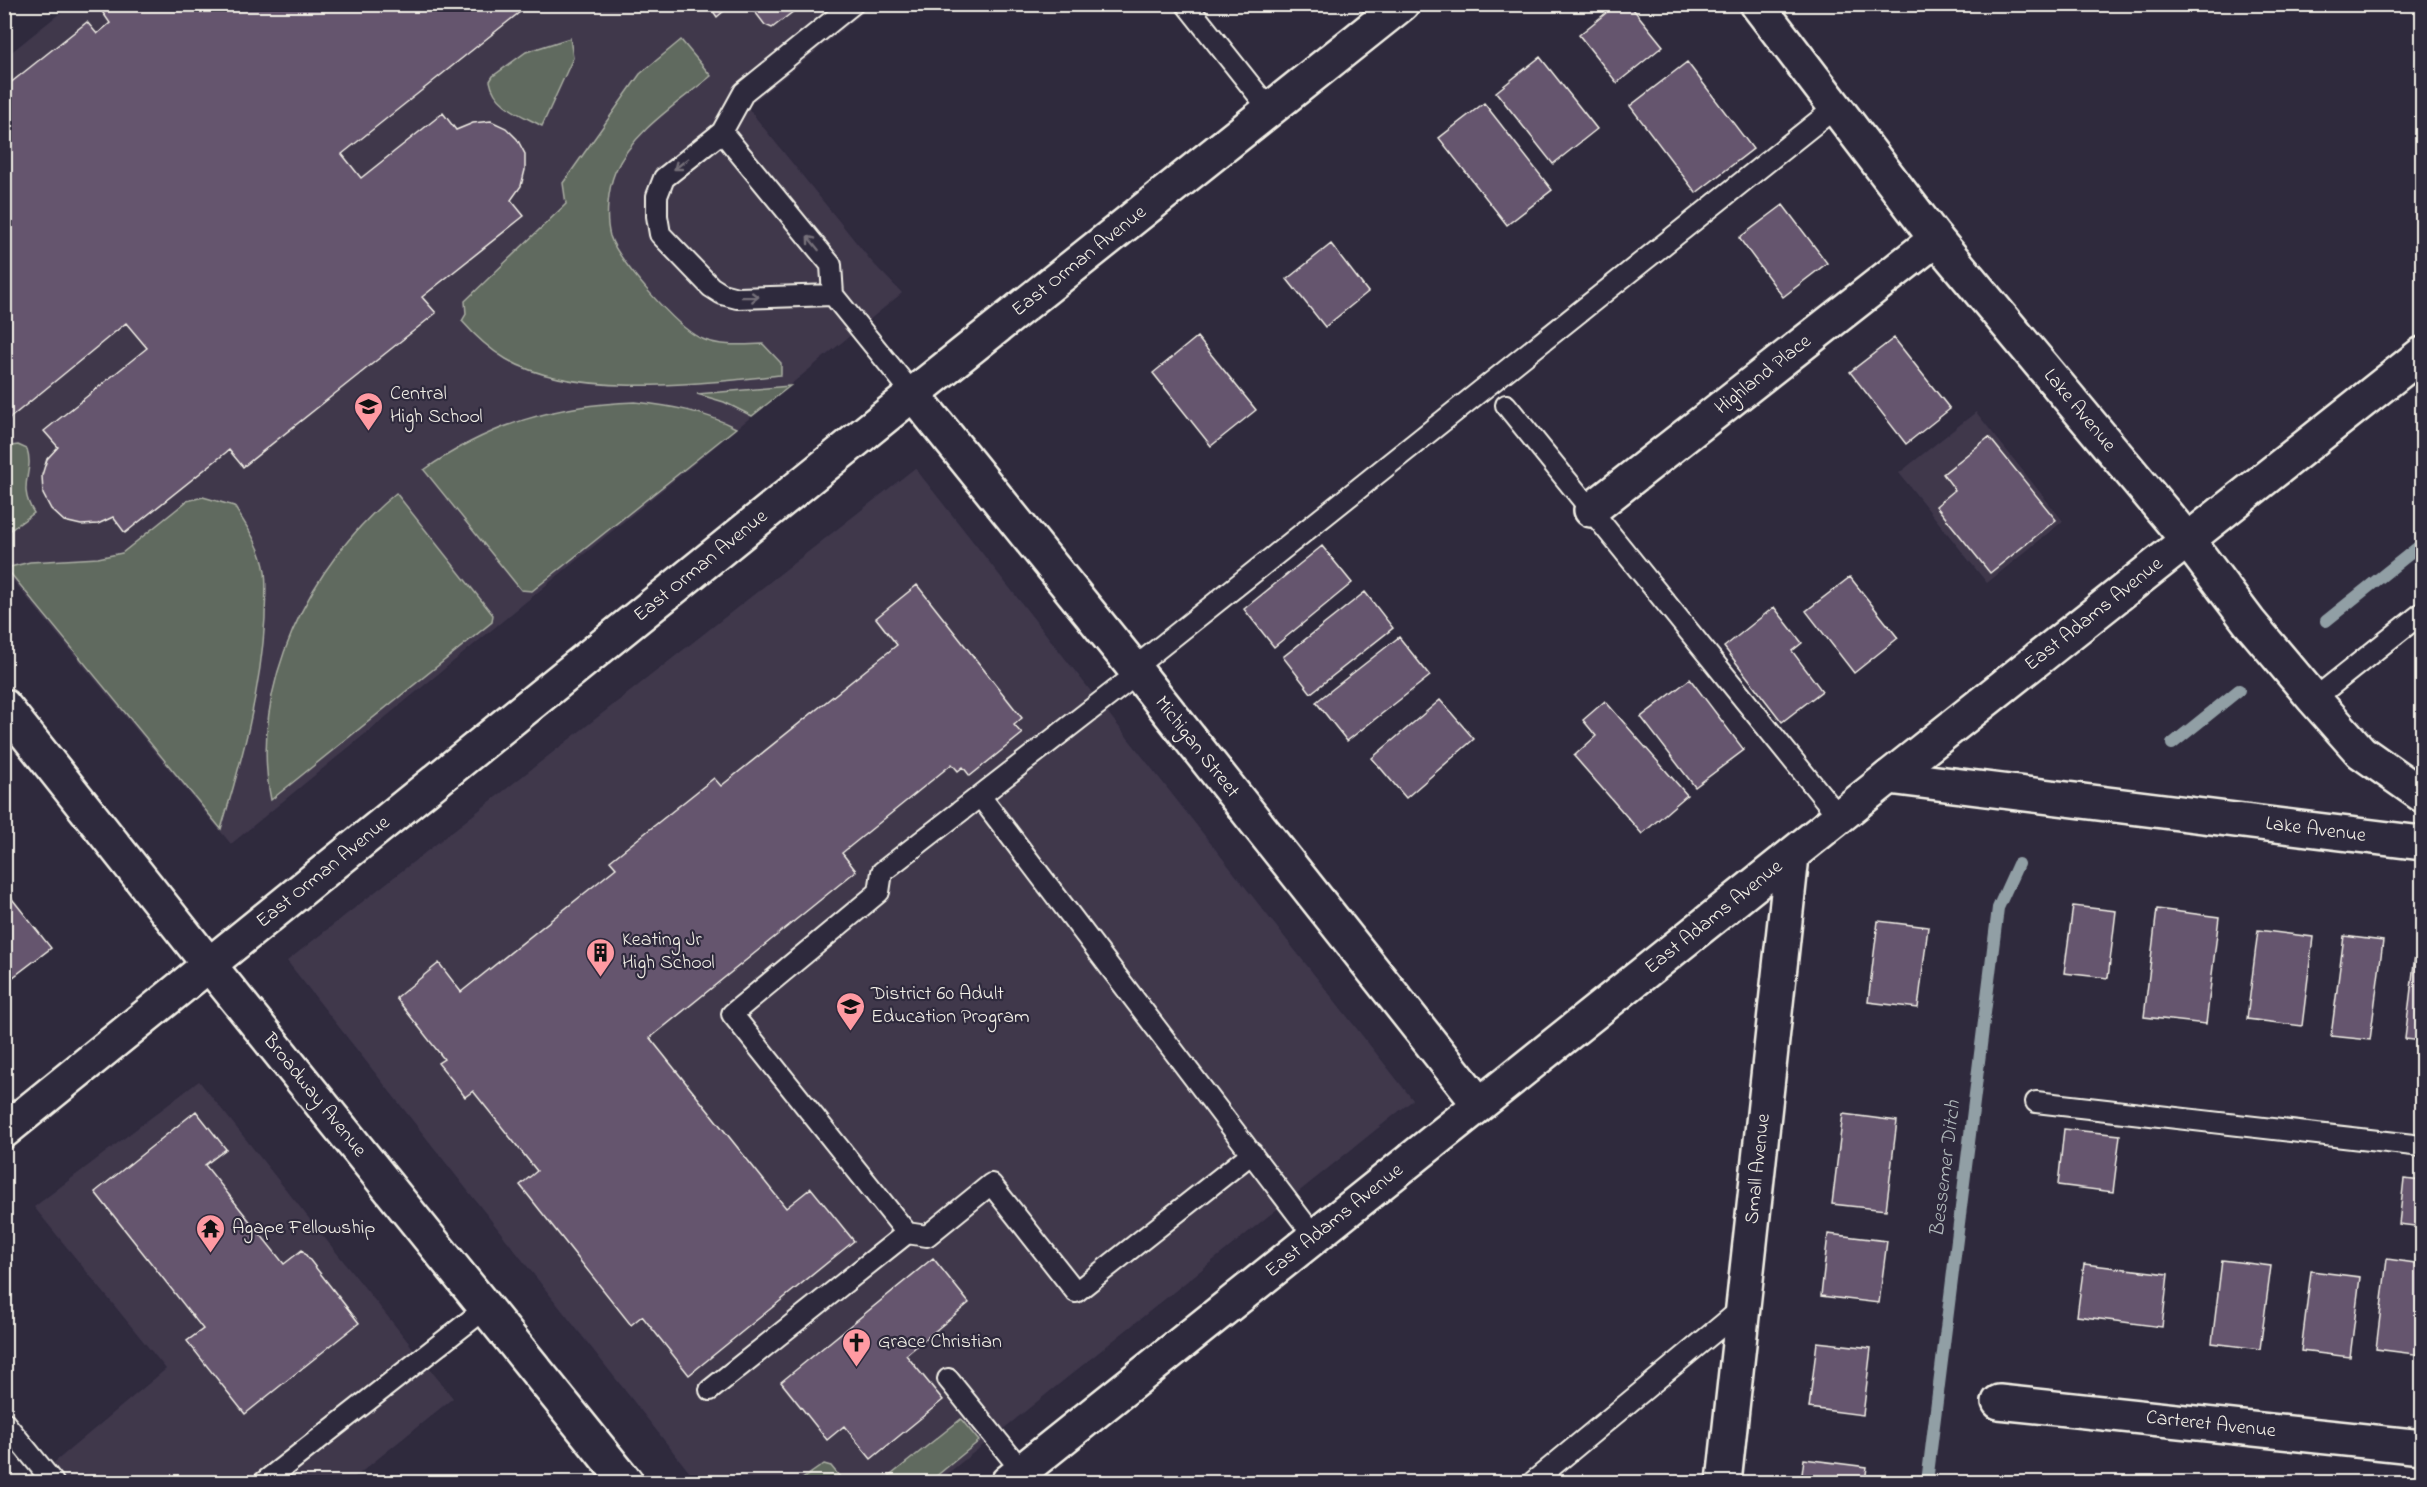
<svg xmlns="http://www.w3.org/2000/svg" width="2427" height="1487" font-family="'Indie Flower',sans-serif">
<rect width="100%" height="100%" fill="#2f2a3d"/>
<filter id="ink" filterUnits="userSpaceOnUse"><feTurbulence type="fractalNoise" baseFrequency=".0167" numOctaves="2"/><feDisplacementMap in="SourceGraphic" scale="12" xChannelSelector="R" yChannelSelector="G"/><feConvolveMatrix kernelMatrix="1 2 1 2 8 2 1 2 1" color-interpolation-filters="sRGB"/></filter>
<g filter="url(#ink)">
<path fill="#3f374c" d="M70 5H873L747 107 872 262 902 293 231 844 5 571 4 58Z
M1976 412 2063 521 1987 583 1899 473Z
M915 468 1413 1100 937 1482H697L287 961Z
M199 1081 453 1398 349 1482H31L166 1369 34 1207Z"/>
<path fill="#616a5e" stroke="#aaaea3" stroke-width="1.5" d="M570 38 573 58 542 126C522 115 494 106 490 81L493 76 526 52Z
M681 40 711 76C677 104 633 131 615 172 608 189 605 218 610 236 618 260 676 327 700 338 719 347 741 345 763 344L781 363V375C702 383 577 400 506 359 489 349 475 336 462 321L466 314 465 301 566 204 563 183 640 74Z
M790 386 752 416 724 402 697 394Z
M635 402C671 406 703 411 736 428L532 591 521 590 424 470C490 424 554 405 635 402Z
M18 445 27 449C35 473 16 484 34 513L5 534V451L11 446Z
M396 493 493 615 492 622 271 800C248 688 310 563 396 493Z
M203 497 234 506C247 527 262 548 265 572 267 587 265 603 265 618 261 690 242 760 221 829L6 568 30 562 98 558 122 553 187 501Z
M961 1419 979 1441 929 1482H882Z
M824 1464 831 1466 844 1482H798Z"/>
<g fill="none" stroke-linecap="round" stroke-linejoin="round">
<path stroke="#919fa5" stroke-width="12" d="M2326 621 2422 544
M2172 744 2239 690
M1927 1482 1998 908 2018 864"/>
</g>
<path fill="#65546e" stroke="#f4f1e8" stroke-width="1.5" d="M109 4H530L342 154 361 178 443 113 456 130 473 123 491 121 506 128 517 139 525 154V170L521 186 511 200 524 216 422 297 436 313 337 392 243 467 229 450 125 533 113 517 98 524 81 525 64 521 51 509 43 494 42 475 47 459 58 447 44 431 147 348 126 323 4 423V88L87 22 97 34 110 23 101 10Z
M708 4H732L717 17Z
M749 4H803L772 28 765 25Z
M1617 4H1629L1663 46 1617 83 1579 35Z
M1540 57 1597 129 1553 164 1496 92Z
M1687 62 1753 149 1696 193 1630 106Z
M1484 103 1552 190 1507 225 1439 138Z
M1783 205 1827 263 1783 297 1739 238Z
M1331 244 1368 292 1325 327 1287 279Z
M1197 337 1256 410 1211 446 1153 373Z
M1894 338 1950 409 1906 444 1850 372Z
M1989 437 2056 520 1990 573 1936 506 1955 490 1943 474Z
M1322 546 1352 583 1274 647 1244 609Z
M1850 577 1898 638 1854 673 1806 611Z
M917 585 1022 718 1014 725 1022 734 970 776 963 767 958 771 952 764 842 853 856 871 650 1038 786 1208 811 1188 854 1241 689 1375 642 1316 631 1325 520 1185 537 1171 473 1091 465 1097 452 1080 438 1063 444 1059 396 998 439 963 461 992 616 868 610 861 714 778 721 786 897 645 876 618Z
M1365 592 1393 628 1311 693 1283 657Z
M1774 607 1802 643 1792 651 1822 691 1782 722 1724 647Z
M1399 637 1430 676 1347 741 1316 702Z
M1690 679 1744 750 1695 787 1641 717Z
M1440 700 1474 739 1406 798 1372 758Z
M1605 701 1687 795 1642 834 1574 756 1596 736 1583 720Z
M9 895 51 948 4 984V899Z
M2073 906 2116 911 2108 978 2064 973Z
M2157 909 2219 917 2206 1024 2144 1017Z
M1878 921 1928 927 1918 1008 1868 1002Z
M2258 930 2313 937 2302 1026 2247 1019Z
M2344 936 2383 941 2370 1040 2331 1036Z
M2415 955H2422V1041L2405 1039Z
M196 1111 226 1149 205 1165 284 1264 302 1250 359 1323 245 1414 187 1341 203 1329 95 1192Z
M1843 1114 1897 1121 1886 1210 1832 1204Z
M2064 1129 2120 1135 2113 1192 2058 1185Z
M2404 1179 2422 1181V1227L2399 1224Z
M1828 1234 1887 1241 1879 1303 1821 1296Z
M933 1258 969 1303 906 1355 943 1400 871 1459 844 1426 827 1440 781 1382Z
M2387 1259 2422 1264V1355L2376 1349Z
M2222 1260 2271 1266 2260 1349 2212 1343Z
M2084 1264 2168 1274 2162 1327 2077 1316Z
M2311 1271 2360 1277 2350 1357 2301 1351Z
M1817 1342 1871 1348 1863 1415 1809 1408Z
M1804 1459 1867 1467 1865 1482H1801Z"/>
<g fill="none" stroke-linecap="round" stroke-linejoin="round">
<defs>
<path id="service" d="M1186 4 1270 110
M722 132 744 92 853 4
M833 295 737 298 722 294 711 287 660 234 657 216V196L664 178 722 132 831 265 833 295 913 394
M1506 405 1839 817
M1134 668 1836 107
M1138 673 980 796 1314 1236
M2314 699 2422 613
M2036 1102 2422 1146
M907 1233 927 1236 991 1184 1076 1292 1252 1153
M948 1379 1022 1471
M710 1390 907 1233 732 1014 879 892 882 872 980 796
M4 1422 53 1482
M264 1482 486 1308
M1533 1482 1744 1307"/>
<g id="minor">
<path id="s1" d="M913 394 1138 673 1479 1104"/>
<path id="s2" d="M1591 510 1936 239"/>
<path id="s3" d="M4 706 210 966 626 1482"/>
<path id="s4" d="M1889 777 2422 843"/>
<path id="s5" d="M1999 1402 2422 1447"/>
<path id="s6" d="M1008 1482 1889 777 2422 354"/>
<path id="s7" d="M1724 1482 1792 856"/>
</g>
<g id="tertiary">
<path id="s8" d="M1757 4 1936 239 2189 542 2249 622 2314 699 2361 752 2422 795"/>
<path id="s9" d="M4 1131 913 394 1402 4"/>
</g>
</defs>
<use href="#service" stroke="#f4f1e8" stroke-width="24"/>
<use href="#minor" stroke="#f4f1e8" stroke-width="38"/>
<use href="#tertiary" stroke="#f4f1e8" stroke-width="38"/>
<use href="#service" stroke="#2f2a3d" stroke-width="20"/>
<use href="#minor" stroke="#2f2a3d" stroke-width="33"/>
<use href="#tertiary" stroke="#2f2a3d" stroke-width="33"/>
</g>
<defs><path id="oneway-shaft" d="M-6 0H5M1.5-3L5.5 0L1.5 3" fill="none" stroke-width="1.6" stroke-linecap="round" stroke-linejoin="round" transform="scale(1.5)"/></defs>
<g stroke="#747079">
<use href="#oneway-shaft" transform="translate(681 164) rotate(142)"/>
<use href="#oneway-shaft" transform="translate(813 243) rotate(-129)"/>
<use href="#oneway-shaft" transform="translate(750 297) rotate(-1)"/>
</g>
</g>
<defs>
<symbol id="school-pin" viewBox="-11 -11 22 30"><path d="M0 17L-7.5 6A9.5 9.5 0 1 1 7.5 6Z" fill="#ff9aa2" stroke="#2f2a3d"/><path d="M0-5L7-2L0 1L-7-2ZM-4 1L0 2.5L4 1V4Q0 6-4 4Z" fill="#111"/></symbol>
<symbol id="building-pin" viewBox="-11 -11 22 30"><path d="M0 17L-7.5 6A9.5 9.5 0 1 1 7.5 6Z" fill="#ff9aa2" stroke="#2f2a3d"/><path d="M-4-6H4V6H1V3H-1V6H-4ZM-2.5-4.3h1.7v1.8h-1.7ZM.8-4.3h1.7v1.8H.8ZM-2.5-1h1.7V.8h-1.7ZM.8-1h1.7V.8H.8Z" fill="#111"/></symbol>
<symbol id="temple-pin" viewBox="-11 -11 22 30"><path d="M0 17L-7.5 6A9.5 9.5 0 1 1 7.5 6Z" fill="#ff9aa2" stroke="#2f2a3d"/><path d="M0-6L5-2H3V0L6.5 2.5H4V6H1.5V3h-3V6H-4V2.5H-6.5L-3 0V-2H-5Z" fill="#111"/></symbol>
<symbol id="church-pin" viewBox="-11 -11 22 30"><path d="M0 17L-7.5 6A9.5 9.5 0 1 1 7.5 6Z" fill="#ff9aa2" stroke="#2f2a3d"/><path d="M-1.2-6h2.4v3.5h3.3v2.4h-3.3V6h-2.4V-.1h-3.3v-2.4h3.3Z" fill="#111"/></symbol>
</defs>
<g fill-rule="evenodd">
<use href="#school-pin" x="352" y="390" width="33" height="45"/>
<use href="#building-pin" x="584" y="936" width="33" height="45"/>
<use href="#school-pin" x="834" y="990" width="33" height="45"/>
<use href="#temple-pin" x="194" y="1212" width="33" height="45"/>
<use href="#church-pin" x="840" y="1326" width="33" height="45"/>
</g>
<g text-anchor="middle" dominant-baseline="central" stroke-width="4.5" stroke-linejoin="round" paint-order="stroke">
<g font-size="20" fill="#f4f1e8" stroke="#2f2a3d">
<text stroke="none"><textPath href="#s9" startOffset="1383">East Orman Avenue</textPath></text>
<text stroke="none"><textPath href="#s2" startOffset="219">Highland Place</textPath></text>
<text stroke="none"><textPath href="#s8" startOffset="519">Lake Avenue</textPath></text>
<text stroke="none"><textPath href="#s9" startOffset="897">East Orman Avenue</textPath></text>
<text stroke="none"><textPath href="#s6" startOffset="1390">East Adams Avenue</textPath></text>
<text stroke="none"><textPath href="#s1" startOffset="453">Michigan Street</textPath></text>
<text stroke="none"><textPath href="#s4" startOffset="430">Lake Avenue</textPath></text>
<text stroke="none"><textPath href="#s9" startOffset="411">East Orman Avenue</textPath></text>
<text stroke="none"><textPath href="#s6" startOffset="904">East Adams Avenue</textPath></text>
<text stroke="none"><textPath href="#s3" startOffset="498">Broadway Avenue</textPath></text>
<text stroke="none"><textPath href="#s7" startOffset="315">Small Avenue</textPath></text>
<text stroke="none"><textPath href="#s6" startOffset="418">East Adams Avenue</textPath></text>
<text stroke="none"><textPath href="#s5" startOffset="213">Carteret Avenue</textPath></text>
</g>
<g font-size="20" fill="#f4f1e8" stroke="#2f2a3d" text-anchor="start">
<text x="390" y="394">Central<tspan x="390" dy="23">High School</tspan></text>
<text x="622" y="940">Keating Jr<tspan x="622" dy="23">High School</tspan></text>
<text x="871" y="994">District 60 Adult<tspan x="871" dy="23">Education Program</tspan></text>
<text x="232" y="1228">Agape Fellowship</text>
<text x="878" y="1342">Grace Christian</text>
</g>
<g font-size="21" font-style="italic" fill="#b2babc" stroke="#2f2a3d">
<text transform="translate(1946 1169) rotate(-83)">Bessemer Ditch</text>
</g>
</g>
<rect width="2427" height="1487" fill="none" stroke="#2f2a3d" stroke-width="24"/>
<rect x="12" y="12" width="2403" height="1463" fill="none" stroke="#f4f1e8" stroke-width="2" filter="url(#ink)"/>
</svg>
